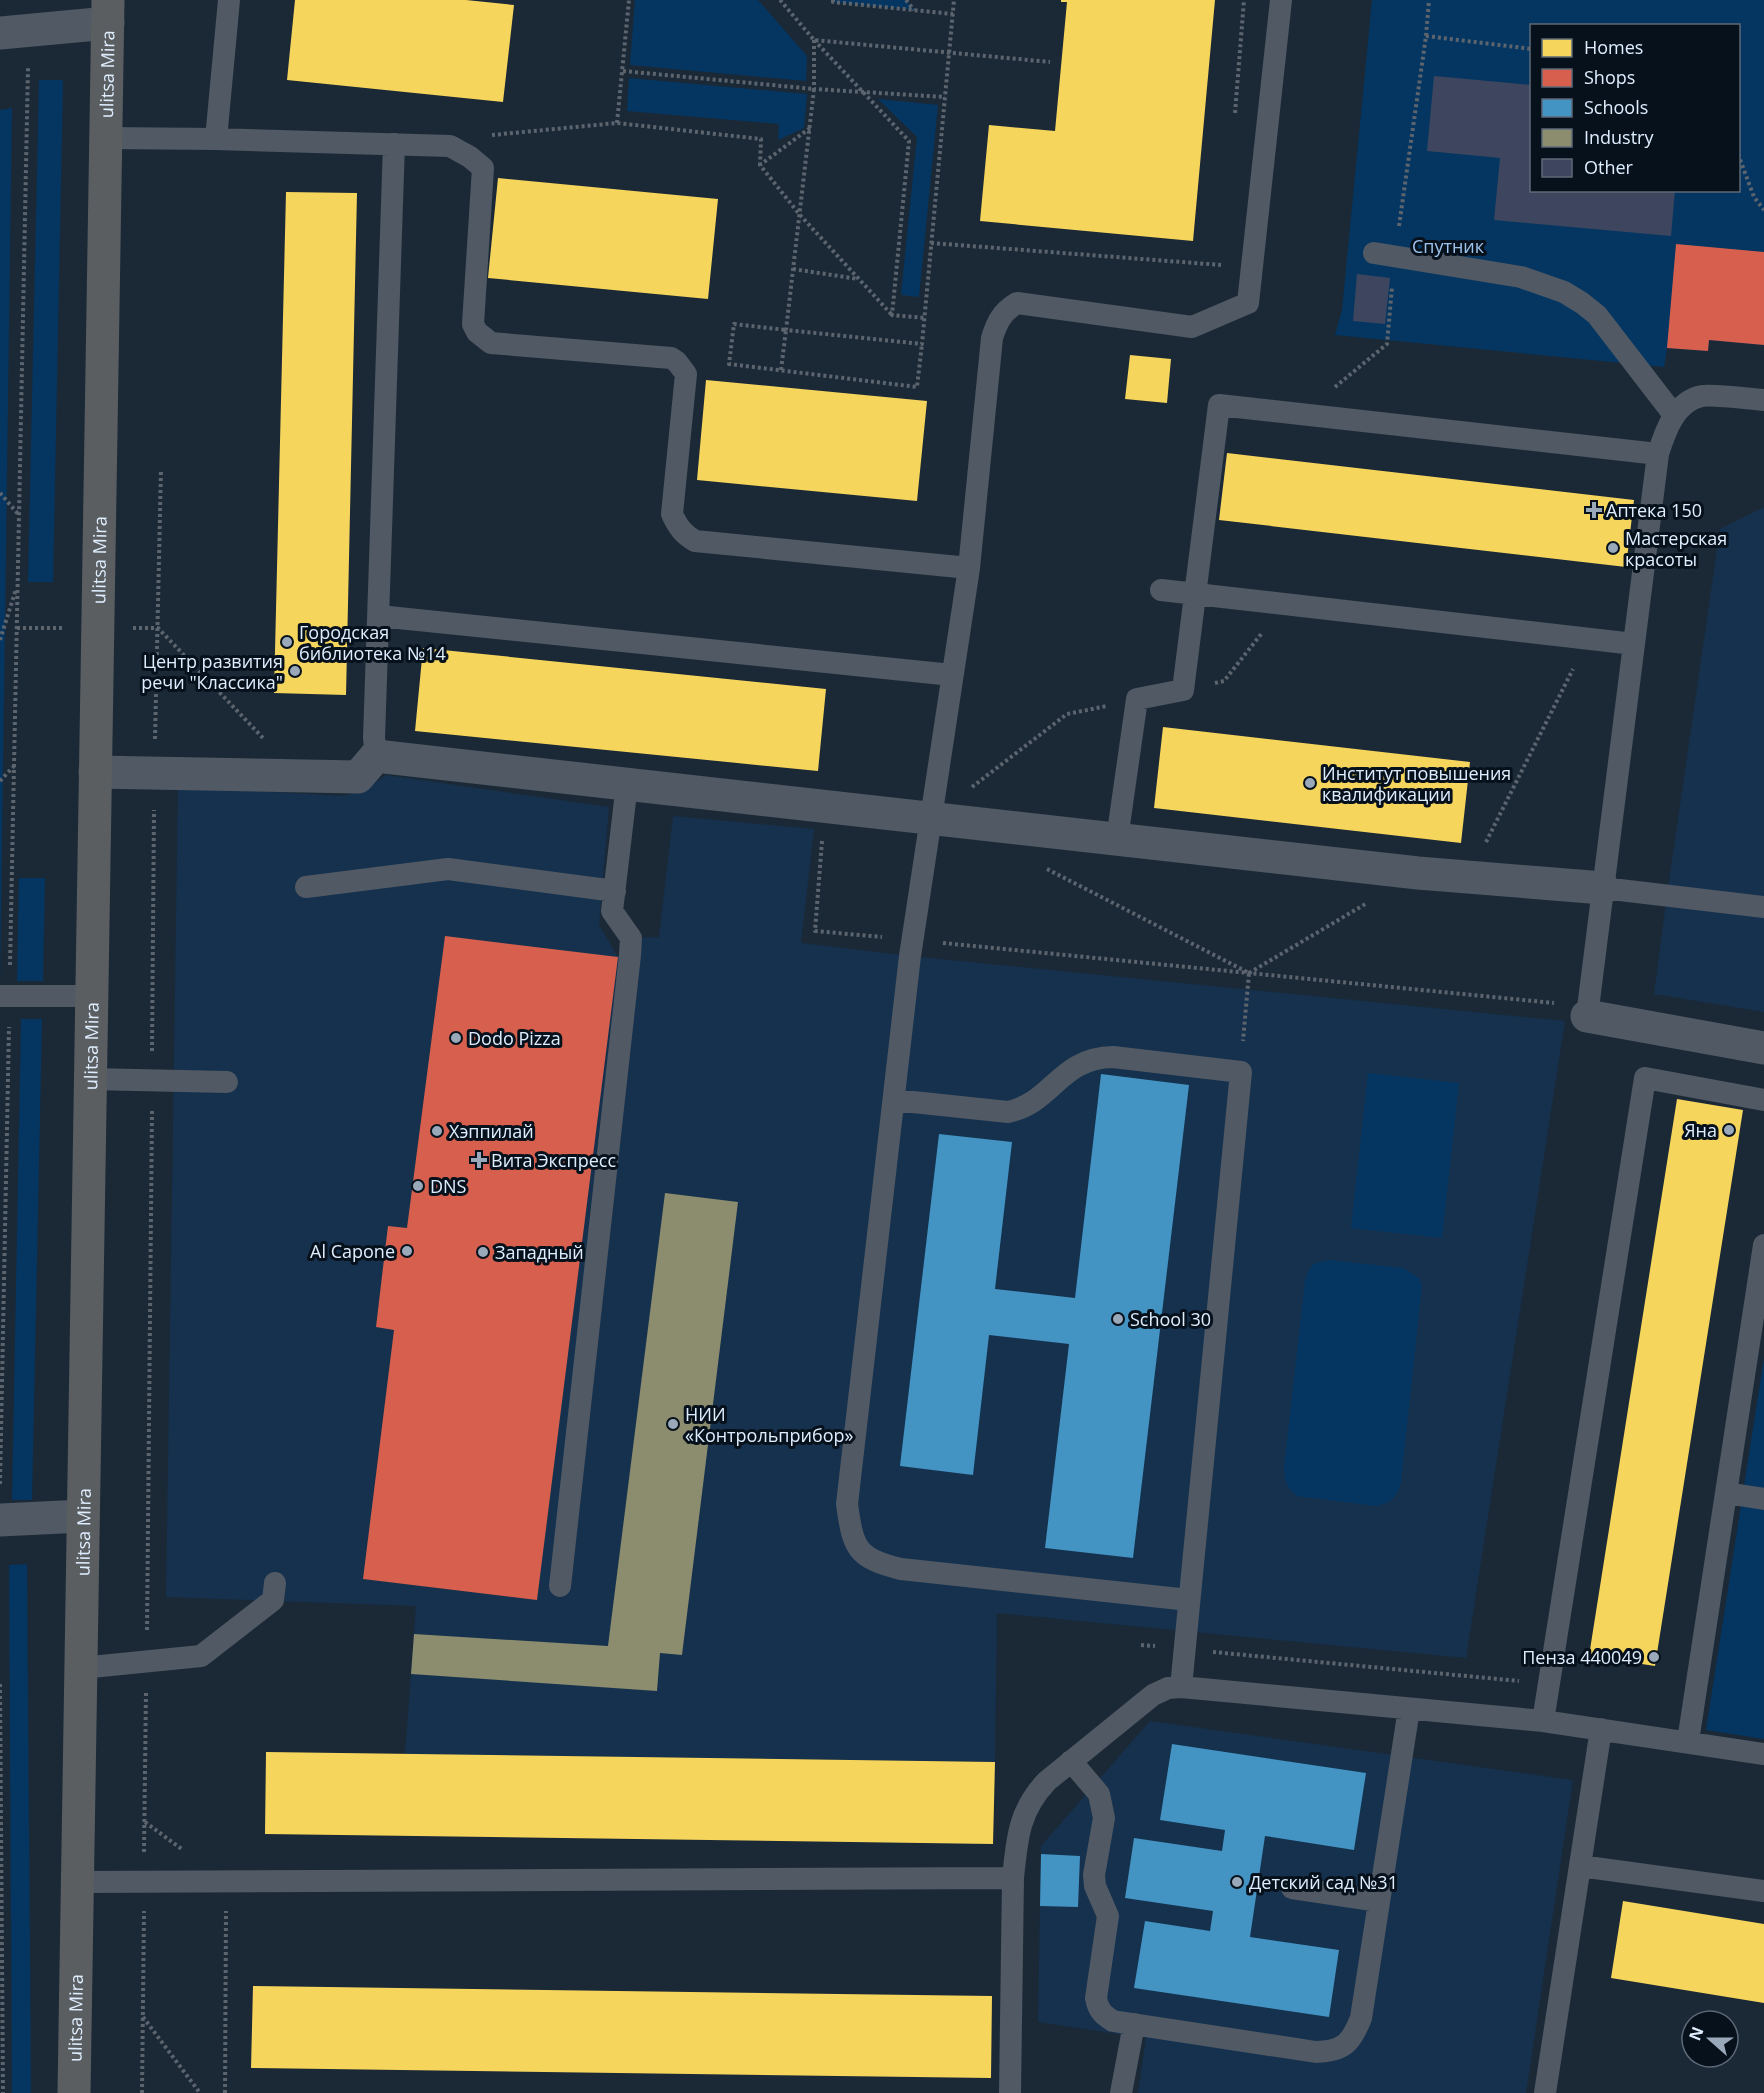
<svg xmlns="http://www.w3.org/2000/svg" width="1764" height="2093" font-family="'Open Sans',sans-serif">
<rect width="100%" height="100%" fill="#1b2937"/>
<path fill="#15314d" d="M1764 507V1012L1654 994 1667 895 1720 529Z
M386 775 609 807 599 925 618 957 631 938 659 937 673 816 814 829 801 943 910 956 1565 1021 1466 1658 997 1613 995 1762 405 1754 416 1606 166 1597 178 787 344 796 366 789Z
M1150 1721 1573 1780 1526 2093H1138L1146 2038 1038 2022 1041 1846Z"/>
<path fill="#053661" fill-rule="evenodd" d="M635 0H758L807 56 806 81 630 65Z
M833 0H906L915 10 833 2Z
M1372 0H1764V345L1709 340 1708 351 1667 348 1664 367 1335 335 1342 310ZM1532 26H1738V190H1532Z
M629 78 807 94 804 128 778 140 779 124 627 111Z
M39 80H63L53 582H28Z
M878 99 938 105 919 297 901 295 917 137Z
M12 108 0 983V110Z
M19 878H45L43 981H17Z
M21 1019H42L32 1500H12Z
M1368 1073 1459 1083 1442 1238 1351 1228Z
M1329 1260 1403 1268 1419 1278 1422 1285 1401 1482C1397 1498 1391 1503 1376 1506L1297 1496C1286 1488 1285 1481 1284 1468L1305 1281 1308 1272 1313 1264Z
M1764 1358V1739L1706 1730Z
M27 1564 31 2093H12L9 1565Z"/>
<path fill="#f6d55c" d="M295 0H466L514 5 503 102 287 80Z
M1061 0H1215L1193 241 980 221 989 125 1055 131 1067 2H1061Z
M498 178 718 199 708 299 488 278Z
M286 192 357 193 346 695 274 693Z
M1130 355 1171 359 1167 403 1125 399Z
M706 380 927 401 917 501 697 480Z
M1227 453 1634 500 1626 567 1219 520Z
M423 648 826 689 818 771 415 731Z
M1163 727 1470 762 1461 843 1154 808Z
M1677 1099 1743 1110 1655 1666 1589 1656Z
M266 1752 995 1762 993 1844 265 1834Z
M1623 1901 1764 1924V2003L1611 1978Z
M253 1986 992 1996 991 2078 251 2068Z"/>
<path fill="#d6604d" d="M1676 244 1764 252V345L1709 340 1708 351 1667 348Z
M445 936 618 957 537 1600 363 1579 394 1330 376 1327 382 1276 388 1226 407 1228Z"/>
<path fill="#4393c3" d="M1101 1074 1189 1085 1133 1558 1045 1548 1069 1344 989 1335 973 1475 900 1466 939 1134 1012 1142 995 1289 1075 1298Z
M1172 1744 1366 1773 1354 1850 1265 1836 1250 1937 1339 1950 1329 2017 1134 1988 1145 1921 1210 1931 1213 1911 1125 1898 1134 1838 1222 1851 1225 1830 1160 1820Z
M1041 1854 1080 1856 1078 1907 1040 1906Z"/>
<path fill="#8c8c6e" d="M665 1193 738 1202 682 1655 660 1653 657 1691 411 1674 414 1634 608 1646Z"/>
<path fill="#3d465e" d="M1434 76 1532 85V190H1675L1671 236 1494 220 1500 158 1427 151Z
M1357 274 1390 278 1385 324 1353 321Z"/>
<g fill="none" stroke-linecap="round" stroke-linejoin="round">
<path stroke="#5c646e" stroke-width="4" stroke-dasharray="3 3" stroke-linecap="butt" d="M780 0 814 40 1050 62
M833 0V2L953 14
M906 0 914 10
M1426 36 1532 49
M814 40 909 141 892 315 925 318
M814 40V89L945 97
M623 71 814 89 786 330 922 344 954 0
M1235 113 1244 0
M617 123 629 0
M810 128 760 165 800 215 892 315
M492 135 617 123 761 139 760 165
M1738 154 1754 197 1764 210
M1399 226 1426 36 1429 0
M931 243 1221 265
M793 269 858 279
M781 370 786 330 734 324 729 364 917 387 922 344
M1335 387 1387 344 1392 287
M0 493 19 515
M17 628H62
M133 628H158L264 739
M0 640 16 589
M1215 683 1224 681 1262 633
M155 739 161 469
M0 781 14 766
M972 787 1067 714 1107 706
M822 841 815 931 882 937
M1486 842 1573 669
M1047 869 1249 973 1243 1041
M943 943 1554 1003
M10 965 28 67
M1249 973 1367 903
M152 1051 154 810
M0 1484 9 1027
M147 1630 152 1110
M1141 1645 1155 1646
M1213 1652 1519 1681
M0 1684 3 2093
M145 1822 183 1850
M144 1852 146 1692
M143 2017 200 2093
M142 2093 144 1911
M225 2093 226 1911"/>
<path stroke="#505964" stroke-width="22" d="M106 138 216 139 450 146 470 157 483 168 473 324 477 332 491 343 671 358 677 362 686 374 672 514C678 527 683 534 695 541L969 568 992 338C997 322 1002 312 1017 303L1192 327 1248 303 1281 0
M216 139 229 0
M1374 253 1521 277 1564 292 1582 303 1597 315 1674 415
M969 568 910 956 847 1504C853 1548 856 1558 901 1569L1189 1600
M1161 590 1634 644
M379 616 952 675
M376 756 374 738 394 144
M1117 839 1137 699 1183 690 1219 405 1658 454
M306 887 448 869 615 891
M1603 888 1764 907
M0 996H91
M1587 1016 1658 454C1665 432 1675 401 1702 396 1714 394 1749 399 1764 400
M90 1079 227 1082
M894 1100 1008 1112C1054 1102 1059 1058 1113 1057L1241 1072 1181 1687
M1726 1493 1764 1499
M560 1586 630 955 631 938 612 911 627 784
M81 1668 201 1656 273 1600 275 1583
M1543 1721 1645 1078 1764 1100
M1688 1741 1764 1245
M1071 1761 1099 1794 1104 1818 1094 1875 1095 1886 1108 1916 1096 1998C1098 2010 1103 2015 1113 2021L1316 2052C1344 2051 1351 2043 1361 2018L1409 1709
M1580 1866 1764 1891
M77 1882 1013 1878
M1292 1888 1379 1901
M1010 2093 1013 1878C1017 1838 1019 1810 1047 1781L1153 1695 1168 1688 1181 1687 1543 1721 1764 1754
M1121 2093 1134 2024
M1545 2093 1601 1729"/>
<path stroke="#505964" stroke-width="33" d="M0 33 108 23
M95 772 358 777 376 756 1418 873 1603 888
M1587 1016 1764 1048
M0 1520 83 1516"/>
<path stroke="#5a5e61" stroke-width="33" id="s1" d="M74 2093 108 0"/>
</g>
<g fill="#9aa9b9" stroke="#07111c" stroke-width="2">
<path d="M1591 501h6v6h6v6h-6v6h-6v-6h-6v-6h6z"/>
<circle cx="1613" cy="548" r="6"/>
<circle cx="287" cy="642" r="6"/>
<circle cx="295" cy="671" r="6"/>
<circle cx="1310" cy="783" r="6"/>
<circle cx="456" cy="1038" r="6"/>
<circle cx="1729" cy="1130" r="6"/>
<circle cx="437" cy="1131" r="6"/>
<path d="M476 1151h6v6h6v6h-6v6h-6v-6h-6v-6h6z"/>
<circle cx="418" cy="1186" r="6"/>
<circle cx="407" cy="1251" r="6"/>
<circle cx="483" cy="1252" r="6"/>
<circle cx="1118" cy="1319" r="6"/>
<circle cx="673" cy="1424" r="6"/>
<circle cx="1654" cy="1657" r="6"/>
<circle cx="1237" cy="1882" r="6"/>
</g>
<g text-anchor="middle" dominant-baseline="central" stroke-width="6" stroke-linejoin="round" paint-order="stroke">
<g font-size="18" fill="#dfeeff" stroke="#07111c">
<text stroke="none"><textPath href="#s1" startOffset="2019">ulitsa Mira</textPath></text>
<text stroke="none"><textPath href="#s1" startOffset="1533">ulitsa Mira</textPath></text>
<text stroke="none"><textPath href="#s1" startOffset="1047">ulitsa Mira</textPath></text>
<text stroke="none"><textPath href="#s1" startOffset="561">ulitsa Mira</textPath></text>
<text stroke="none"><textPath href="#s1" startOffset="75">ulitsa Mira</textPath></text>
</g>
<g font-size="18" fill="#9dc4ee" stroke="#07111c">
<text x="1448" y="246">Спутник</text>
</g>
<g font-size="18" fill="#dfeeff" stroke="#07111c" text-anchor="start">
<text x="1606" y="510">Аптека 150</text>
<text x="1625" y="538">Мастерская<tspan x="1625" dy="21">красоты</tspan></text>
<text x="299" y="632">Городская<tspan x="299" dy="21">библиотека №14</tspan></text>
<text x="283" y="661" text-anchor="end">Центр развития<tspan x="283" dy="21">речи "Классика"</tspan></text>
<text x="1322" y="773">Институт повышения<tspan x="1322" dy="21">квалификации</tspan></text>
<text x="468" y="1038">Dodo Pizza</text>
<text x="1717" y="1130" text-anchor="end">Яна</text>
<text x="449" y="1131">Хэппилай</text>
<text x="491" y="1160">Вита Экспресс</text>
<text x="430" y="1186">DNS</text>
<text x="395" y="1251" text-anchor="end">Al Capone</text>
<text x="495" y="1252">Западный</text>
<text x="1130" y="1319">School 30</text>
<text x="685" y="1414">НИИ<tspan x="685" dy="21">«Контрольприбор»</tspan></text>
<text x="1642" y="1657" text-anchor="end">Пенза 440049</text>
<text x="1249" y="1882">Детский сад №31</text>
</g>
</g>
<rect x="1530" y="24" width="210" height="168" fill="#07111c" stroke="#5d6977" stroke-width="1.5"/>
<rect x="1542" y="39" width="30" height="18" fill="#f6d55c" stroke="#5d6977" stroke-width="1.5"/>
<text x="1584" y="54" font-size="18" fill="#dfeeff">Homes</text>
<rect x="1542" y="69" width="30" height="18" fill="#d6604d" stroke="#5d6977" stroke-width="1.5"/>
<text x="1584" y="84" font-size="18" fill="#dfeeff">Shops</text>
<rect x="1542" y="99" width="30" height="18" fill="#4393c3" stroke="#5d6977" stroke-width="1.5"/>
<text x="1584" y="114" font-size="18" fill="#dfeeff">Schools</text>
<rect x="1542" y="129" width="30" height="18" fill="#8c8c6e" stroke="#5d6977" stroke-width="1.5"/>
<text x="1584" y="144" font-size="18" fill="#dfeeff">Industry</text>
<rect x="1542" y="159" width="30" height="18" fill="#3d465e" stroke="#5d6977" stroke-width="1.5"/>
<text x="1584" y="174" font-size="18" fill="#dfeeff">Other</text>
<g transform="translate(1710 2039) rotate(291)"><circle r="28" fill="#07111c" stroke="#5d6977" stroke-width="1.5"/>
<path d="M0-4.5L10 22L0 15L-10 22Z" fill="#9aa9b9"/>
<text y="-9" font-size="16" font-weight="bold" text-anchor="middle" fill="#dfeeff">N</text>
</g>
</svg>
